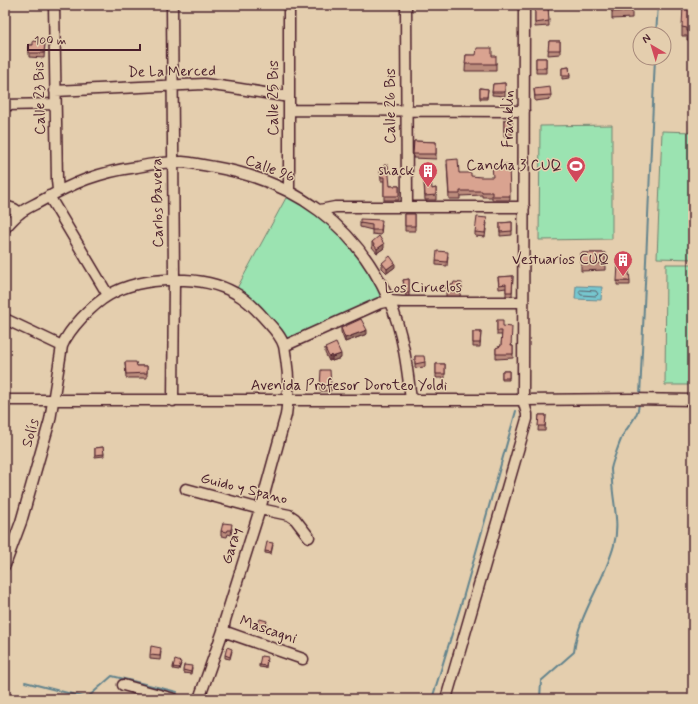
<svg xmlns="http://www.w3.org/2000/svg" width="698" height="704" font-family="Mynerve,sans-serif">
<rect width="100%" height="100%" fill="#e4ceae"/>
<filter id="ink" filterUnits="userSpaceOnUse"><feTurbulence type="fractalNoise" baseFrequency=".025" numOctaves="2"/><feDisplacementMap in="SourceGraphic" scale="8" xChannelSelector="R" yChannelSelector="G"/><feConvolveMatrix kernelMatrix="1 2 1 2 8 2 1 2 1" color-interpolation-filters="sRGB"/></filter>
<g filter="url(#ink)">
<path fill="#9be3b1" stroke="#72816e" d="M612 125V239L539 240 540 126Z
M662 131 693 132V259L657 258Z
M287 196C296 201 306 206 314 212 341 234 365 263 380 294V298L292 337 286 338 236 290Z
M666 264H693V385H665Z"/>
<path fill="#76c7cf" stroke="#64848d" d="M576 286 602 287 601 300 575 299Z"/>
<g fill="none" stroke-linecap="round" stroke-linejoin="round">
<path stroke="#5c626d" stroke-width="1" d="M581 290 596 291 598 294 596 296 581 295 579 292Z"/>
<path stroke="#64848d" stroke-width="2" d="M656 34 658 5
M640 396 655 58
M25 682 87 698 112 676 177 692
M432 699 463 598 516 411
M540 699 541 681 574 652C579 612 604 583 614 545 620 524 613 503 612 482 612 478 611 473 611 469 612 463 620 441 623 435 629 424 639 416 639 403"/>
<defs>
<path id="minor" d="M54 5 57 180 58 190
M172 5 174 280 173 401
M289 5V191
M406 5 407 207
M55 91 204 84 234 88 289 97
M5 105 55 104
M290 110 524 111
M49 196 108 295
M5 206 14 209 20 213
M320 210 335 207H524
M5 228C10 223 14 217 20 213 26 208 34 205 41 201 73 183 99 172 137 167 151 164 166 162 182 162 192 163 204 165 214 167 294 181 356 225 389 300 403 332 407 366 411 400
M5 319 62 346
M284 346 380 303 390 301 402 302H523
M5 400H523L631 399 693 400
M186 489 260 509 289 515 295 519 309 537
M5 565 21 522 50 420 62 346C69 329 92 305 109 295 141 276 202 274 235 293 246 299 255 308 263 317 270 325 281 335 284 346 285 350 285 354 286 358 289 377 289 396 286 415L260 509 225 620 223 631 199 699
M223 631 303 659
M123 685 174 699
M446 699 527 419V414L523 400 524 5"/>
</defs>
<use href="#minor" stroke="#4a1f2b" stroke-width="13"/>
<use href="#minor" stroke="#e4ceae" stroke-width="10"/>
</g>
<path fill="#bb8c7c" stroke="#4a1f2b" d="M551 5H558L557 7H551Z
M612 5 632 11V18L612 19Z
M693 5V40H687V36H682V27Z
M548 7 549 26 535 27V8Z
M549 41H560V54L548 55Z
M45 42 44 58 29 57V45H33Z
M466 55 492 56 496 63V71H465Z
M536 58H546V73H536Z
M569 67 570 78 562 79V68Z
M505 83V96L492 95 493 84Z
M480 88 488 89 487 99H480Z
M534 89 551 95V99L535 101Z
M504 120H512V136H504Z
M414 141 436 142V159L413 158Z
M447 164 459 173 510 196V200H492V197H482V195L460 196V199H449Z
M380 170 390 186H399V200H384V181H381Z
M424 183 432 189 436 188V200H425Z
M405 214H415V231H405Z
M512 222V235L500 236V223Z
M360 223 382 225 381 235 372 234V230L360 227Z
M487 223 485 237 475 236V232Z
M372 242 384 248 377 253 372 247Z
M581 253H605V270L581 271Z
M448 256 447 266 436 265V261Z
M382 263 395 267 387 273 382 268Z
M513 276 512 296H506V288L499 289 498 277Z
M409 279V296H406L403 280Z
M617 281H630V285H617Z
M446 285H453L462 287 460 296H446Z
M497 320 503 326 512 346H513V358L496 359V348L501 346 502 335H497Z
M341 328 367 334 345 342 341 332Z
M473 332H481L480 347H473Z
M325 348 341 358 332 361 331 360 329 361 325 353Z
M415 356 425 362V367L415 368Z
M125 362 137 366H147V378H126Z
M436 364H445V378H436Z
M502 371H509V380H502Z
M320 387H331V391H320Z
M539 415H546L545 431H538Z
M103 447 104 456 95 457V448Z
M232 528 231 535 228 534 227 537 221 536V531Z
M273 545 271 554 265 553V551Z
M267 624 264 632 257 629V627Z
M232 651 230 659 225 658V655Z
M161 652 160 660 150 659V655Z
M267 660 266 668 259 667V665Z
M181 664 179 670 173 669V667Z
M192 668 191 674 183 673V670Z"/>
<path fill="#987265" stroke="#4a1f2b" d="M384 244V248L377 253V249Z
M395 263V267L387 273V269Z
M367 330V334L345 342V338Z
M341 354V358L332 361V357Z
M331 355V360L329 361V357Z"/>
<path fill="#d9a390" stroke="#4a1f2b" d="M612 5H631L632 11 612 12Z
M683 5H693V32L687 31V28L682 27Z
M548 7 549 21 535 23V8Z
M33 41 45 42 44 53H29V45H33Z
M549 41H560V50H548Z
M477 48H492V56H496V64H465L466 55H476Z
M536 58H546V68H536Z
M569 67 570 76H562V68Z
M505 83V92H492L493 84Z
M550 87 551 95 535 96 534 89Z
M480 88 488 89 487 97H480Z
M504 120H512V131H504Z
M414 141 436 142V154H413Z
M458 159 459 173H471V176L481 177H493L492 165 509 164 510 196H492V192H482V191H460V194H449L447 160Z
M384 165H388L390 186H399V196H384V177H381L380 170 384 169Z
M424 178H431L432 189 436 188V195L425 196Z
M405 214H415V226H405Z
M477 217 487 218 485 233 475 232Z
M360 219 382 220 381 230H372V225L360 223Z
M512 222V231L500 232V223Z
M379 236 384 244 377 249 372 242Z
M437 251 448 252 447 262 436 261Z
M581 253H605V263L581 264Z
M390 256 395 263 387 269 382 263Z
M618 264H628L630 281H617Z
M513 276 512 292H506V284L499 285 498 277Z
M409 279V293H406L403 280Z
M454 282 462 283 460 291H446V285H453Z
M361 319 367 330 345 338 341 328Z
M497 320H503V326L512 327 511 346H513V354H496V348L501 346 502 331H497Z
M473 332H481L480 343H473Z
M336 343 341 354 332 357 331 355 329 357 325 348Z
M415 356H424L425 362 415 364Z
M125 362H136L137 366H147V373L126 374Z
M436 364H445V374H436Z
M321 370H330L331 387H320Z
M502 371H509V378H502Z
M539 415H546L545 426H538Z
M103 447 104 454 95 455V448Z
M223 523 232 524 231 530H228L227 532 221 531Z
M267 542 273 543 271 552 265 551Z
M260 619 267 621 264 630 257 627Z
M151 646 161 648 160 656 150 655Z
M227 647 232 649 230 657 225 655Z
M261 656 267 657 266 666 259 665Z
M175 660 181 662 179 668 173 667Z
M184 665 192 666 191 672 183 670Z"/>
</g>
<defs>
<symbol id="stadium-pin" viewBox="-11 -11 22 30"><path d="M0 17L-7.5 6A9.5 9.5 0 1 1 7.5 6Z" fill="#d1495b" stroke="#e4ceae"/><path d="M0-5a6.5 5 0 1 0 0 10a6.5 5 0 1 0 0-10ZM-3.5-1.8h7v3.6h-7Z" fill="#fff"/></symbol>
<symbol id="building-pin" viewBox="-11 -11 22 30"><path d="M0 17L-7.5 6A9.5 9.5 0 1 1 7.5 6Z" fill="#d1495b" stroke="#e4ceae"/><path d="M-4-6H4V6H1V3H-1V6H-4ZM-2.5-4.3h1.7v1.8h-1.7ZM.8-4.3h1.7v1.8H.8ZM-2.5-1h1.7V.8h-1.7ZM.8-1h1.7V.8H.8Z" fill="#fff"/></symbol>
</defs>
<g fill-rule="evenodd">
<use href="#stadium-pin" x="565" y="155" width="22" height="30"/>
<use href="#building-pin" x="417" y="160" width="22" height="30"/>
<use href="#building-pin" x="612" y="249" width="22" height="30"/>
</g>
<g text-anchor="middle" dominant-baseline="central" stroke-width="3" stroke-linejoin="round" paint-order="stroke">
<g font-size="15" fill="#4a1f2b" stroke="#e4ceae">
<text transform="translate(172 72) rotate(-1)">De La Merced</text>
<text transform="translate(40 98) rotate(-91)">Calle 23 Bis</text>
<text transform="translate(274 98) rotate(-90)">Calle 25 Bis</text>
<text transform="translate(391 106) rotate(-90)">Calle 26 Bis</text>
<text transform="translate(509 119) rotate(-90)">Franklin</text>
<text transform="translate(270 169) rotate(21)">Calle 96</text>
<text transform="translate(158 203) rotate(-91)">Carlos Bavera</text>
<text transform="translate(423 288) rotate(-1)">Los Ciruelos</text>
<text x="349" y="386">Avenida Profesor Doroteo Yoldi</text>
<text transform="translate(31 433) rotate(-74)">Solís</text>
<text transform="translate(244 489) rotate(14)">Guido y Spano</text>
<text transform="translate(232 546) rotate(-73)">Garay</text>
<text transform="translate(268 630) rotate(19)">Mascagni</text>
</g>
<g font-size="15" fill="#4a1f2b" stroke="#e4ceae" text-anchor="end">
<text x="562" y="166">Cancha 3 CUQ</text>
<text x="414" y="171">shack</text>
<text x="609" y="260">Vestuarios CUQ</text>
</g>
</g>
<rect width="698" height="704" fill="none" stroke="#e4ceae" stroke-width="20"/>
<rect x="10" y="10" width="678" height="684" fill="none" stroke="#4a1f2b" stroke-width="1.5" filter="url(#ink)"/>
<g transform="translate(652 46) rotate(322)"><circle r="19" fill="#e4ceae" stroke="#a6887a"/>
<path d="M0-3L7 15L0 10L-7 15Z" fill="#d1495b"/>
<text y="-6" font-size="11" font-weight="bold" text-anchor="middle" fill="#4a1f2b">N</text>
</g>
<path d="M28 44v6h112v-6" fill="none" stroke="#4a1f2b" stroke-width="2"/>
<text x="34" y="44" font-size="12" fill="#4a1f2b" stroke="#e4ceae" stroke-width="3" paint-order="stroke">100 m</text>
</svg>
